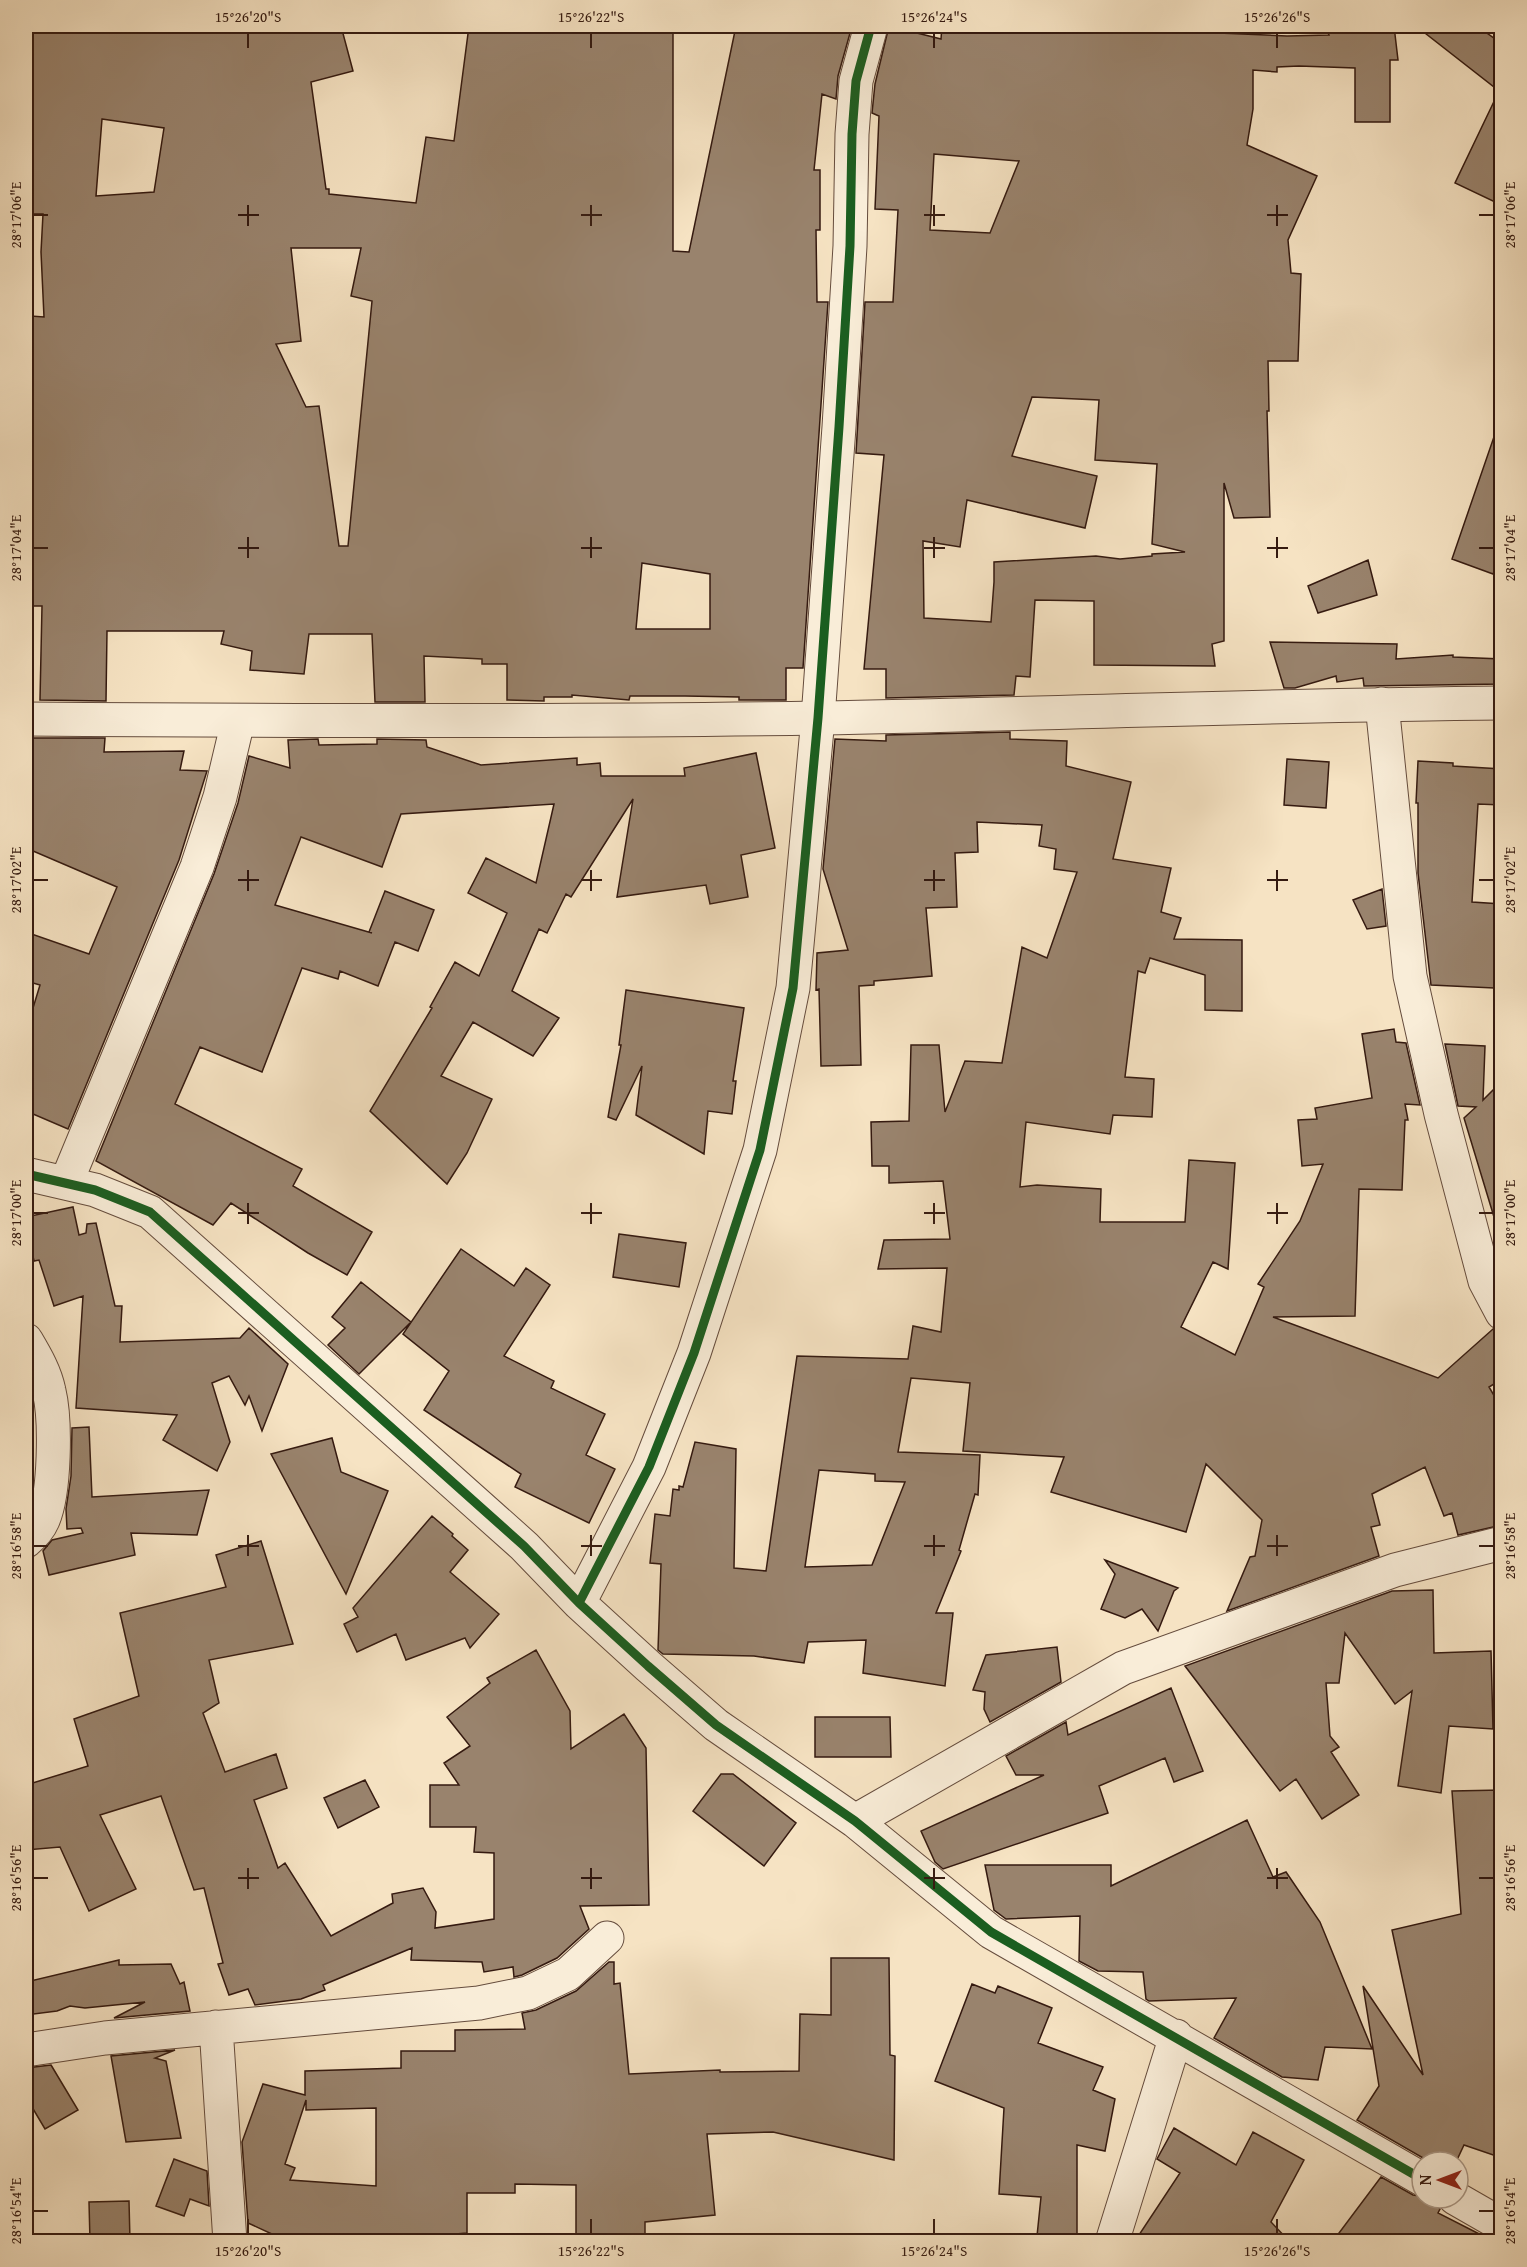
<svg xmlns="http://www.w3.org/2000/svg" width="1527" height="2267" font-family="'Gentium Book Plus',serif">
<rect width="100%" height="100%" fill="#f6e3c3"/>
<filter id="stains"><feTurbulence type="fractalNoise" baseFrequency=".00333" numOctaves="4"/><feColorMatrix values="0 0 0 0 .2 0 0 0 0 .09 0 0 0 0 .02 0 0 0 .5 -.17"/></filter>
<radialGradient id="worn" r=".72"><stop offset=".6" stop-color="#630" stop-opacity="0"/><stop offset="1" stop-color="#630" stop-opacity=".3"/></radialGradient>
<path fill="#99836d" stroke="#351a10" stroke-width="1.5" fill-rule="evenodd" d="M26 26H341L353 71 311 82 326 189H329V194L416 203 426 137 454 141 469 26H673V251L689 252 736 26H852L838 76 836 99 822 94 814 170H820V230H816L817 302H828L803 668H786V700H739V697L685 696H630L629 700 572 695V697H544V701L507 700V664H482V659L424 656 425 702H375L372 634H309L304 674 250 670 252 651 221 644 224 631H107L106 701 40 700 42 606H26V408L31 316 44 317 41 252 43 214H26ZM102 119 164 128 154 192 96 196ZM291 248H361L351 296 372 301 348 546H339L319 406 306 407 276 344 301 341ZM642 563 710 574V629H636Z
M889 26 941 39 942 26H1196L1195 32 1287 36 1329 35 1325 26H1394L1398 60H1390V122H1355V68L1299 66 1277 67V72L1253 70V109L1247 145 1317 176 1288 240 1291 273 1301 274 1298 361H1268L1269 411H1267L1270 517 1234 518 1224 483V641L1212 644 1215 666 1094 665V601L1035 600 1030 677 1016 676 1014 695 886 698V669H864L884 455 856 453 865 302H893L898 210 875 209 879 116 872 113 875 84ZM934 154 1019 161 990 233 930 230ZM1032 397 1099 400 1095 460 1157 464 1152 544 1185 552 1152 554V556L1120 559 1096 556 994 562V582L991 622 924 618 923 541 960 547 967 500 1085 528 1097 476 1012 456Z
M1416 26H1477L1502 44V183L1495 202 1455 183 1499 91Z
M1497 428 1502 429V551L1493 574 1452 559Z
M1368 560 1377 595 1318 613 1308 586Z
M1270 642 1397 644 1396 659 1453 655V657L1502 659V684L1364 686 1363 678 1337 682 1336 676 1295 688H1284Z
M1010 732V739L1067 741 1066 766 1131 782 1113 859 1171 868 1161 912 1181 918 1174 939 1242 940V1011L1205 1010V975L1150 958 1145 973 1138 971 1125 1077 1154 1079 1152 1117 1113 1115 1110 1134 1026 1122 1020 1187 1037 1185 1101 1189 1100 1222H1185L1189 1160 1235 1163 1228 1269 1213 1262 1181 1327 1235 1355 1264 1287 1258 1284 1300 1221 1323 1164 1302 1166 1298 1120 1317 1119 1315 1108 1372 1098 1362 1034 1394 1029 1396 1042 1406 1043 1420 1105 1405 1104 1408 1120H1405L1402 1190 1359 1189 1355 1316 1273 1317 1438 1378 1493 1329 1502 1332V1379L1489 1387 1502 1409V1525L1458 1535 1452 1513 1444 1516 1425 1467 1372 1494 1380 1525 1371 1527 1379 1556 1227 1611 1250 1557 1255 1556 1262 1520 1206 1464 1186 1532 1051 1492 1064 1457 963 1451 970 1383 911 1378 898 1452 980 1455 978 1495 975 1494 959 1550 961 1551 936 1613H953L945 1686 863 1673 866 1640 808 1642 804 1663 754 1656 663 1654 658 1650 661 1564 650 1563 655 1514 670 1516 673 1489 679 1490V1486L683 1487 695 1442 736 1449 734 1568 766 1571 797 1356 908 1359 913 1326 941 1332 947 1268 878 1269 884 1240 950 1239 943 1181 889 1183V1166H872L871 1122 909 1121 911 1045H939L945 1112 965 1061 1002 1063 1022 947 1047 958 1077 872 1054 869 1056 849 1039 846 1042 825 977 822 978 852 955 853 957 907 926 908 932 976 874 981V985L859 986 861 1065 821 1066 819 989 816 990 817 953 848 950 823 869 835 739 886 741V735ZM819 1470 875 1474V1481L905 1482 872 1565 805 1567Z
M26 738H105L104 752 184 751 180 770 207 771 179 860 68 1129 26 1111V1031L40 985 26 981V932L89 954 117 887 26 848Z
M318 739 319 745 377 744V739L426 740 427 747 481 765 577 758V765L600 763 601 776H685L684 768 756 753 775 848 741 855 748 897 710 904 706 885 617 897 633 799 571 897 566 894 547 933 539 929 512 991 559 1018 533 1056 473 1022 441 1076 492 1099 467 1153 447 1184 370 1111 432 1008 430 1007 455 962 479 976 507 913 468 893 486 858 536 883 554 804 401 814 382 867 301 837 275 905 372 933 369 932 385 891 434 910 418 951 395 942 378 986 340 971 338 979 302 968 262 1072 200 1047 175 1104 302 1169 293 1186 372 1232 347 1275 308 1253 231 1203 213 1225 96 1161 214 874 238 803 249 756 290 768 288 740Z
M1287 759 1329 762 1326 808 1284 805Z
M1418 761 1453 763V766L1502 769V805L1478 804 1472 902 1502 904V947L1495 946 1494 988 1431 985 1418 873V803H1416Z
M1382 889 1386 926 1367 929 1353 900Z
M626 990 744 1008 733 1081H736L732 1114 708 1111 704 1154 636 1115 642 1066 616 1120 608 1117 621 1045H619Z
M1445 1044 1485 1046 1483 1100 1502 1081V1215L1494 1217 1464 1118 1476 1107 1458 1106Z
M73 1207 79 1235 86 1233 87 1224 96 1223 115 1306H122L120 1342 240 1338 249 1328 288 1364 262 1431 249 1396 245 1405 229 1376 212 1383 230 1442 217 1471 163 1440 177 1415 76 1408 83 1296 54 1306 39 1260 34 1261 26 1225V1217Z
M619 1234 686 1243 679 1287 613 1277Z
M461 1249 514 1286 526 1268 550 1285 504 1356 554 1381 551 1388 605 1414 586 1455 615 1469 589 1523 515 1487 521 1474 424 1410 449 1371 403 1334Z
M361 1282 411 1322 359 1374 328 1345 345 1328 332 1317Z
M89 1427 92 1497 209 1490 197 1535 131 1533 135 1555 49 1575 43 1551 52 1540 83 1533 81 1528 67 1529 66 1509 71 1476 72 1428Z
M332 1438 341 1472 388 1491 346 1594 271 1454Z
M432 1516 453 1534 452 1536 468 1550 450 1572 499 1614 470 1648 465 1638 406 1660 396 1634 357 1652 344 1624 358 1617 353 1608Z
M261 1541 293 1644 209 1660 219 1703 203 1713 225 1772 276 1754 287 1788 254 1800 278 1868 285 1863 331 1936 393 1903 392 1894 423 1888 436 1912 435 1928 494 1919V1853L474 1852 476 1827H430V1785H459L444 1763 470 1746 447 1717 490 1683 487 1678 536 1650 570 1711 571 1749 624 1714 646 1748 649 1905 580 1906 589 1929 557 1958 522 1975 514 1977 513 1967 484 1972 482 1962 411 1960 412 1948 323 1985 325 1990 301 1999 255 2005 248 1989 229 1995 218 1964 223 1963 204 1888 194 1890 161 1796 100 1815 136 1889 89 1911 60 1847 26 1850V1785L88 1766 74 1719 139 1696 120 1613 226 1587 216 1555Z
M1105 1560 1178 1588 1174 1591 1158 1631 1142 1609 1125 1618 1101 1609 1115 1574Z
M1433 1590 1434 1653 1491 1651 1493 1729 1449 1726 1441 1793 1398 1786 1412 1691 1395 1704 1345 1633 1339 1683H1326L1330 1736 1339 1747 1331 1752 1359 1795 1322 1819 1296 1779 1280 1791 1185 1666 1392 1591Z
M1057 1647 1061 1682 990 1722 984 1709 985 1692 973 1690 986 1655Z
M1171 1688 1203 1771 1174 1782 1165 1758 1099 1786 1108 1813 943 1869 935 1862 921 1831 1044 1775H1016L1006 1756 1066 1722 1068 1735Z
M815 1717H890L891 1757H815Z
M721 1774H733L796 1823 764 1866 693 1811Z
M365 1780 379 1807 338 1828 324 1798Z
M1502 1790V1821L1494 1822 1497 1906 1502 1905V2158L1464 2145 1456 2162H1430L1357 2120 1379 2086 1363 1986 1423 2075 1392 1930 1461 1914 1452 1791Z
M1247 1820 1273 1877 1286 1872 1320 1922 1372 2049 1325 2047 1318 2080 1282 2077 1214 2038 1236 1998 1149 2001 1146 1999 1143 1972 1098 1971 1079 1961 1080 1916 1006 1919 994 1910 985 1865H1111V1886Z
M831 1958H889L890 2055 895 2056 894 2160 773 2132 707 2134 715 2215 645 2222V2239H576V2185L515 2184V2193H467V2233L375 2241V2238L274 2235 248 2223 242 2142 263 2084 305 2095V2071L401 2068V2051H455V2030L525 2029 522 2013 536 2010 576 1991 609 1962H614V1984L620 1983 629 2074 720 2070V2072L799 2071 800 2014 831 2015ZM306 2100V2110L376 2108V2186L290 2180 295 2168 285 2164Z
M119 1960V1965L171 1964 180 1984 184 1982 190 2011 114 2018 145 2002 85 2008 70 2006 57 2011 26 2015V1982Z
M972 1984 995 1993 998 1986 1052 2008 1038 2043 1103 2067 1093 2090 1115 2099 1105 2151 1077 2145V2241H1039L1040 2236H1037L1041 2197 999 2194 1004 2108 935 2081Z
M175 2050 155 2058 166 2061 181 2138 126 2142 111 2056Z
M51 2065 78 2110 45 2129 26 2097V2068Z
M1174 2128 1236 2165 1253 2132 1304 2160 1271 2222 1289 2241H1135L1180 2173 1157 2159Z
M174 2159 207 2171 209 2206 190 2199 184 2216 156 2206Z
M1381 2177 1413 2195 1436 2198V2203L1440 2209 1438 2213 1493 2241H1333Z
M129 2201 130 2241H90L89 2202Z"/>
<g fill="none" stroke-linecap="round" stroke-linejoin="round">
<defs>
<path id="minor" d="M1382 704 1410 976 1441 1114 1485 1281 1502 1313
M26 1174 95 1190 150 1212 524 1546 579 1603 648 1666 716 1725 855 1821 991 1932 1422 2179
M66 1183 197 867 220 797 238 721
M26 1340C36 1357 45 1372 49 1391 56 1420 55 1493 43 1520 40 1527 32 1536 26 1541
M579 1603 649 1467 694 1353 760 1150 793 988 818 718 839 427 850 246 852 134 856 81 871 26
M855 1821 1123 1668 1395 1570 1502 1543
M216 2027 230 2242
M26 2050 105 2038 479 2003 528 1993 568 1974 607 1938
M1455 2198 1502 2225
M1112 2242 1176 2036"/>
<path id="tertiary" d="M26 719C290 721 555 722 819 718 1047 714 1274 705 1502 703"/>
</defs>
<use href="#minor" stroke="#654c3d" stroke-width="35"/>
<use href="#tertiary" stroke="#654c3d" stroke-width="35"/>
<use href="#minor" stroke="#f9edd8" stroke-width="33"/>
<use href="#tertiary" stroke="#f9edd8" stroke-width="33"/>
<defs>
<path id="cycleway" d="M26 1174 95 1190 150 1212 524 1546 579 1603 648 1666 716 1725 855 1821 991 1932 1422 2179
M579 1603 649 1467 694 1353 760 1150 793 988 818 718 839 427 850 246 852 134 856 81 871 26"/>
</defs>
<use href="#cycleway" stroke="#f9edd8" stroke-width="13"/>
<use href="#cycleway" stroke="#1b5e20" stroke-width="9"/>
</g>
<path fill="none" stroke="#351a10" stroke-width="2" d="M248 33V48M591 33V48M934 33V48M1277 33V48M248 205V226M591 205V226M934 205V226M1277 205V226M33 215H48M238 215H259M581 215H602M924 215H945M1267 215H1288M1479 215H1494M248 537V558M591 537V558M934 537V558M1277 537V558M33 548H48M238 548H259M581 548H602M924 548H945M1267 548H1288M1479 548H1494M248 870V891M591 870V891M934 870V891M1277 870V891M33 880H48M238 880H259M581 880H602M924 880H945M1267 880H1288M1479 880H1494M248 1203V1224M591 1203V1224M934 1203V1224M1277 1203V1224M33 1213H48M238 1213H259M581 1213H602M924 1213H945M1267 1213H1288M1479 1213H1494M248 1535V1556M591 1535V1556M934 1535V1556M1277 1535V1556M33 1546H48M238 1546H259M581 1546H602M924 1546H945M1267 1546H1288M1479 1546H1494M248 1868V1889M591 1868V1889M934 1868V1889M1277 1868V1889M33 1878H48M238 1878H259M581 1878H602M924 1878H945M1267 1878H1288M1479 1878H1494M33 2211H48M1479 2211H1494M248 2219V2234M591 2219V2234M934 2219V2234M1277 2219V2234"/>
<rect width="1527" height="2267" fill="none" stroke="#f6e3c3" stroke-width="66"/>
<g transform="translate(1440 2180) rotate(270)"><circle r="28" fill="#f9edd8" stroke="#ab9988" stroke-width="1.5"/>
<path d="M0-4.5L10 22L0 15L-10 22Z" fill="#8f2418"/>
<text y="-9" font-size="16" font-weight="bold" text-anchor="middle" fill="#351a10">N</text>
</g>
<rect x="33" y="33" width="1461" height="2201" fill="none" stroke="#351a10" stroke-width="2"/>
<g font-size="15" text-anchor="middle" fill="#351a10">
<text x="248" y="22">15°26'20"S</text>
<text x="591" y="22">15°26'22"S</text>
<text x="934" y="22">15°26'24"S</text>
<text x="1277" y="22">15°26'26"S</text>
<text transform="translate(1510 215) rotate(-90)" y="5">28°17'06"E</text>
<text transform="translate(16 215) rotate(-90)" y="5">28°17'06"E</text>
<text transform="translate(1510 548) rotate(-90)" y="5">28°17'04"E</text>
<text transform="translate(16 548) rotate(-90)" y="5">28°17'04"E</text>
<text transform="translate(1510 880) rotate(-90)" y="5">28°17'02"E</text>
<text transform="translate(16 880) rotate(-90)" y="5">28°17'02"E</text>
<text transform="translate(1510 1213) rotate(-90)" y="5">28°17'00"E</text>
<text transform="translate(16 1213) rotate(-90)" y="5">28°17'00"E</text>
<text transform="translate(1510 1546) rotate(-90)" y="5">28°16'58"E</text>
<text transform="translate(16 1546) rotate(-90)" y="5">28°16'58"E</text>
<text transform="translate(1510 1878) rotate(-90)" y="5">28°16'56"E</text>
<text transform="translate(16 1878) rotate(-90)" y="5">28°16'56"E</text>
<text transform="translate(1510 2211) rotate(-90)" y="5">28°16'54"E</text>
<text transform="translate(16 2211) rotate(-90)" y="5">28°16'54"E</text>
<text x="248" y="2256">15°26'20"S</text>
<text x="591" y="2256">15°26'22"S</text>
<text x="934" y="2256">15°26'24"S</text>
<text x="1277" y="2256">15°26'26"S</text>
</g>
<rect width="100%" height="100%" filter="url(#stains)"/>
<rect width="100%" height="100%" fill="url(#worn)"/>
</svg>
